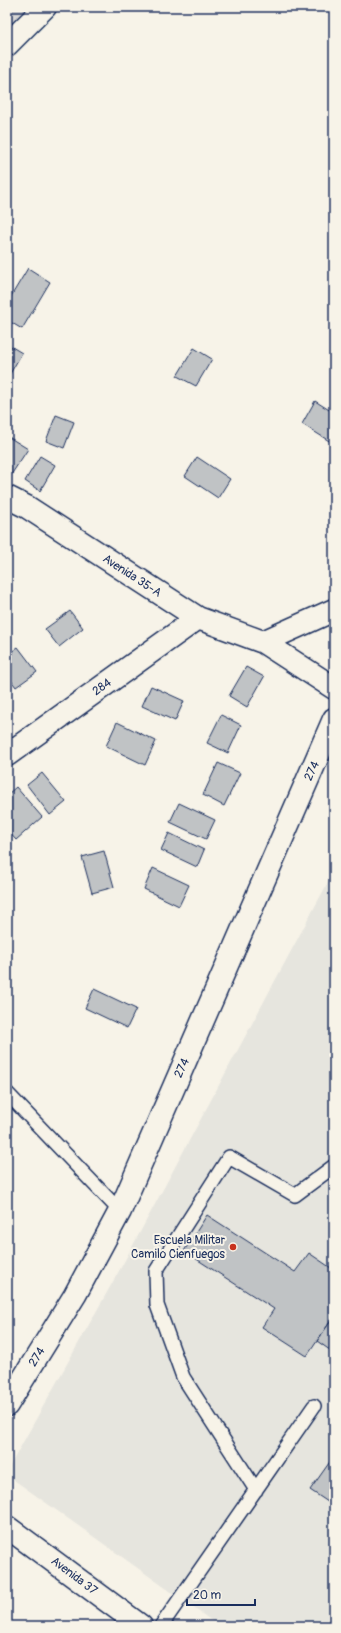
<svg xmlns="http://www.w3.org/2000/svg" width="341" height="1633" font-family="Pangolin,sans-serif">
<rect width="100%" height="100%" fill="#f7f3e8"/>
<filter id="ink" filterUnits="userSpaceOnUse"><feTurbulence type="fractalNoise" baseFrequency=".025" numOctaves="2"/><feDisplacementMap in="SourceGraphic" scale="8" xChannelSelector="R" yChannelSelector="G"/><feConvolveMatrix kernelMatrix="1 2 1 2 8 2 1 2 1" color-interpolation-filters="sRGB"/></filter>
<g filter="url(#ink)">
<path fill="#e6e5de" d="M334 871V1626H219L7 1475V1471L124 1262Z"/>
<path fill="#d7d6d4" stroke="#798299" d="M7 7H29L7 29Z"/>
<path fill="#c0c3c5" stroke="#1b2f5e" d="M28 268 50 282 22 329 7 320V303Z
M7 344 22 353 7 379Z
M194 348 212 359 196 386 177 376Z
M315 401 334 413V444L302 424Z
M56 415 74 422 64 448 46 441Z
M7 436 28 449 7 481Z
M40 456 55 465 40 491 25 481Z
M197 457 230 479 218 498 185 476Z
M70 611 83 628 59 647 45 629Z
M18 647 37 672 16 687 7 675V655Z
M246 667 264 677 247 707 229 696Z
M151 686 184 701 175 721 142 706Z
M221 715 241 725 228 753 207 743Z
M117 722 156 741 145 765 106 746Z
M218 763 240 773 224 806 203 795Z
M42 773 66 802 50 815 27 785Z
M16 787 42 817 16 840 7 830V795Z
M179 803 215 820 206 839 170 822Z
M169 833 204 850 197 867 161 850Z
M104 851 114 887 92 893 82 857Z
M153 868 189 885 179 906 144 889Z
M94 989 136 1009 127 1028 85 1008Z
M207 1215 295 1272 309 1253 334 1270V1316L307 1356 262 1327 274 1309 184 1251Z
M332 1319 334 1320V1353L317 1341Z
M334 1456V1506L310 1490Z"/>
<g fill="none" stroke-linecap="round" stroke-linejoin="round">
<defs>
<path id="lane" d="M7 1093 120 1211
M256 1490 183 1377 157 1305 156 1271 229 1157 295 1195 334 1166
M161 1626 314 1406"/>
<path id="street" d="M7 497 27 507 198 618 263 642 334 688
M263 642 334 610
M7 755 198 618"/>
<path id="secondary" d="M7 1405 75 1295 120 1211 334 719
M7 1527 141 1626"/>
<path id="highway" d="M7 45 45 7"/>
</defs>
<use href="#lane" stroke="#1b2f5e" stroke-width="16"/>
<use href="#street" stroke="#1b2f5e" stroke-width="25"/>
<use href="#secondary" stroke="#1b2f5e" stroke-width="25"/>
<use href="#highway" stroke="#1b2f5e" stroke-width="25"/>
<use href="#lane" stroke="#f7f3e8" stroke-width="13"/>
<use href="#street" stroke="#f7f3e8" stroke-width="22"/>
<use href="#secondary" stroke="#f7f3e8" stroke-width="22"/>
<use href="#highway" stroke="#f7f3e8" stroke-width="22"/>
</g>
</g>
<circle fill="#c8321e" stroke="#f7f3e8" stroke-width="1.5" cx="233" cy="1247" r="4"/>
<g text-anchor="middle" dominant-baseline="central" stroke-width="4" stroke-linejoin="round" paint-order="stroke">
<g font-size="12" fill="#1b2f5e" stroke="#f7f3e8">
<text transform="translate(132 576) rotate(33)">Avenida 35-A</text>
<text transform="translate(102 687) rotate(-36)">284</text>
<text transform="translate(312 771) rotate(-66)">274</text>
<text transform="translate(182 1068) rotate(-66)">274</text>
<text transform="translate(37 1357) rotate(-58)">274</text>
<text transform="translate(74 1576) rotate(37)">Avenida 37</text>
</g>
<g font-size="12" fill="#1b2f5e" stroke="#f7f3e8" text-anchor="end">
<text x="225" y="1240">Escuela Militar<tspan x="225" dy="14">Camilo Cienfuegos</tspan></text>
</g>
</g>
<rect width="341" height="1633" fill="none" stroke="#f7f3e8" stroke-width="24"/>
<rect x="12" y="12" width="317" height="1609" fill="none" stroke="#1b2f5e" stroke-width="1.5" filter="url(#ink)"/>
<path d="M187 1599v6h68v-6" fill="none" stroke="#1b2f5e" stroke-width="2"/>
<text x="193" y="1599" font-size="12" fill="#1b2f5e" stroke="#f7f3e8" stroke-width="3" paint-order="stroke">20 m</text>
</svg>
